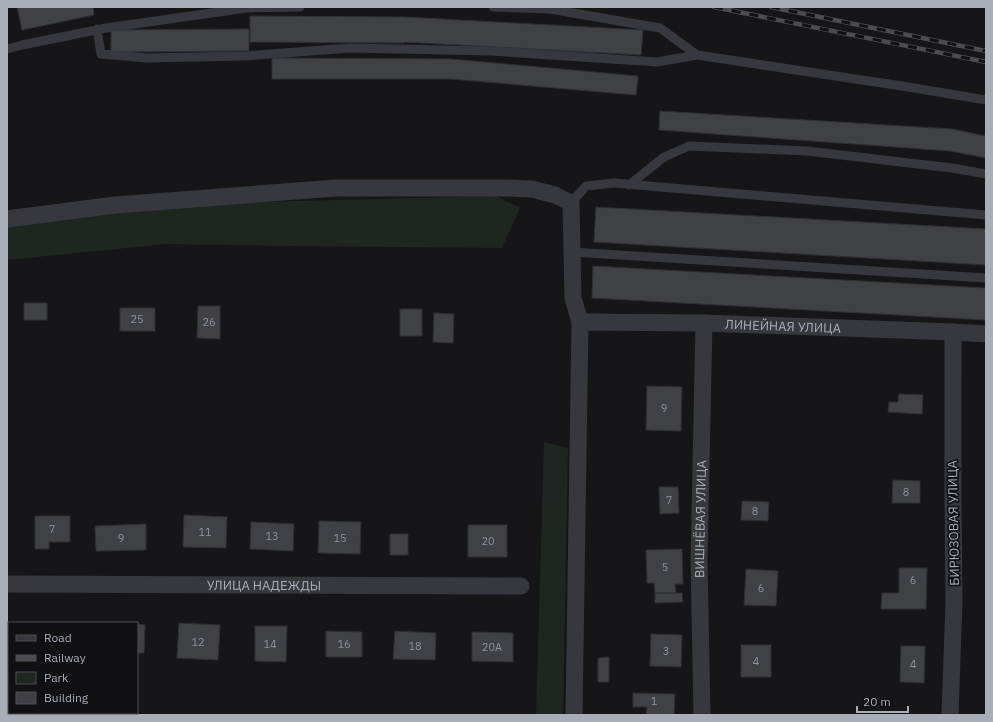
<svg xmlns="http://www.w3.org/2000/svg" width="993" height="722" font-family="'IBM Plex Sans',sans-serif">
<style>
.green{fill:#1e261f}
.building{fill:#404145;stroke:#303034}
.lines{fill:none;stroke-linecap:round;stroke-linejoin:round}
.lane{stroke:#37383d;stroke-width:9}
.street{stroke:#37383d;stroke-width:17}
.rail-casing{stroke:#4a4c52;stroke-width:4.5}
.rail{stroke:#111113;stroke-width:3;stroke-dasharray:9;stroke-linecap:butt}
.labels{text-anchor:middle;stroke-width:3.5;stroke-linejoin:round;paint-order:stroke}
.number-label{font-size:11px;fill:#8e929b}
.street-label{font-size:13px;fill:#a8adb8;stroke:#111113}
</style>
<rect width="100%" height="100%" fill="#161618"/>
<path class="green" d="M496,196L520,208L502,248L288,246L167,244L7,260V227L128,205Z
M544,442L568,448L563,715H536Z"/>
<path class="building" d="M17,7H93L94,15L22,30Z
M250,16L404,17L643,30L641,55L404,42V43L250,42Z
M249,29V51L111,52V30Z
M272,58L451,59L638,76L636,95L451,79H272Z
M660,111L952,129L986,136V158L950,151L659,130Z
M596,207L986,229V265L594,242Z
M593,266L986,288V320L592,298Z
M24,303H47V320H24Z
M198,306H220V339L197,338Z
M120,308H155V331H120Z
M400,309H422V336H400Z
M434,313L454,314L453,343L433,342Z
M647,386L682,387L681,431L646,430Z
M899,394L923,395L922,414L888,412L889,402H898Z
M893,480L920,481V503H892Z
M659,487H678L679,513L660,514Z
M742,501L769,502L768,521L741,520Z
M184,515L227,517L226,548L183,547Z
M35,516H70V542H49V549H35Z
M319,521L361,522L360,554L318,553Z
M251,522L294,524L293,551L250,549Z
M146,524V550L96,551L95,526Z
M468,525H507V557H468Z
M390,534H408V555H390Z
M682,549L683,584H675L676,593H655L654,583H647L646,550Z
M899,568H927L926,609H881L882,593H899Z
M746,569L778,571L776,606L744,605Z
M655,593H682L683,602L655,603Z
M179,623L220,625L218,660L177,658Z
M137,624L145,625L144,653H137Z
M255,626H287L286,662L255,661Z
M326,631L362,632V657H326Z
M395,631L436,633L435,660L393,659Z
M472,632L513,633V662L472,661Z
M651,634L682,635L681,667L650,666Z
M741,645H771V677H741Z
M901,646H925L924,683L900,682Z
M609,657V682H598V658Z
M633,693L675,694L674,715H646L647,707H633Z"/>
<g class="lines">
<path class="lane" d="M493,7L550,9L660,28L697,55L902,86L986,100
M97,29L101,54L147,58L245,56L350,48L491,51L657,62L697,55
M7,49L22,45L106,28L247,8L300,7
M629,185L664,157L689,146L807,151L952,168L986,174
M571,203L586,186L614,183L986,215
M571,252L986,278"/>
<g class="street">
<path d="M7,219L115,205L336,188H508L532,189L555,195L571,203L573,298L580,322L574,715"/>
<path id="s1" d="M580,322L704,323L953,332L986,334"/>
<path id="s2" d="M7,584L521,586"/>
<path id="s3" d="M702,715L699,561L704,323"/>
<path d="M950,715L954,602L953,501V332"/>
</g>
<g class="rail-casing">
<path id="rail" d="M714,7L986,62
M771,7L986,51"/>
</g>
<use href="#rail" class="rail"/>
</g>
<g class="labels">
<g class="number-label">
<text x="137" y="323">25</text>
<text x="209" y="326">26</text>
<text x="664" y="412">9</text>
<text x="906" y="496">8</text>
<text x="669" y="504">7</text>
<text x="755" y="515">8</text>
<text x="52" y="533">7</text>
<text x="205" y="536">11</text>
<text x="272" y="540">13</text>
<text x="121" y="542">9</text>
<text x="340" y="542">15</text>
<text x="488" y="545">20</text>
<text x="665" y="571">5</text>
<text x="913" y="584">6</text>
<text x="761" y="592">6</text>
<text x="198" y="646">12</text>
<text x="270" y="648">14</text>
<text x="344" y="648">16</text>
<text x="415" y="650">18</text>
<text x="492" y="651">20А</text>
<text x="666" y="655">3</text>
<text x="756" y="665">4</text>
<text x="913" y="668">4</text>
<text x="654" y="705">1</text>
</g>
<g class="street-label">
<text dy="5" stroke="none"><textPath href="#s1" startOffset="203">ЛИНЕЙНАЯ УЛИЦА</textPath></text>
<text dy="5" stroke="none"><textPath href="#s3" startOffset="196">ВИШНЁВАЯ УЛИЦА</textPath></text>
<text transform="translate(953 523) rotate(-91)" y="5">БИРЮЗОВАЯ УЛИЦА</text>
<text dy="5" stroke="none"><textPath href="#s2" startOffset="257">УЛИЦА НАДЕЖДЫ</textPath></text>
</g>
</g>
<rect width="993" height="722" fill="none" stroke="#a8adb8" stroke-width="16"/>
<rect x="8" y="622" width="130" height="92" fill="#111113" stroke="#4d4f55"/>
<rect x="16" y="635" width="20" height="6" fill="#37383d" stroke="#4d4f55"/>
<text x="44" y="642" font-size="12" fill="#a8adb8">Road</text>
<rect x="16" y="655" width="20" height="6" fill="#4a4c52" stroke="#4d4f55"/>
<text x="44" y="662" font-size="12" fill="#a8adb8">Railway</text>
<rect x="16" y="672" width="20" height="12" fill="#1e261f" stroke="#4d4f55"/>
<text x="44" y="682" font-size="12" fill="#a8adb8">Park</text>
<rect x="16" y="692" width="20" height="12" fill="#404145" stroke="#4d4f55"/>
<text x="44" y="702" font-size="12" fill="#a8adb8">Building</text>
<path d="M857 706v6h51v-6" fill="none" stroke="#a8adb8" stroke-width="2"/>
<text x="863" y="706" font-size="12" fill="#a8adb8" stroke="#111113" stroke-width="3" paint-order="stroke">20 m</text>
</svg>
